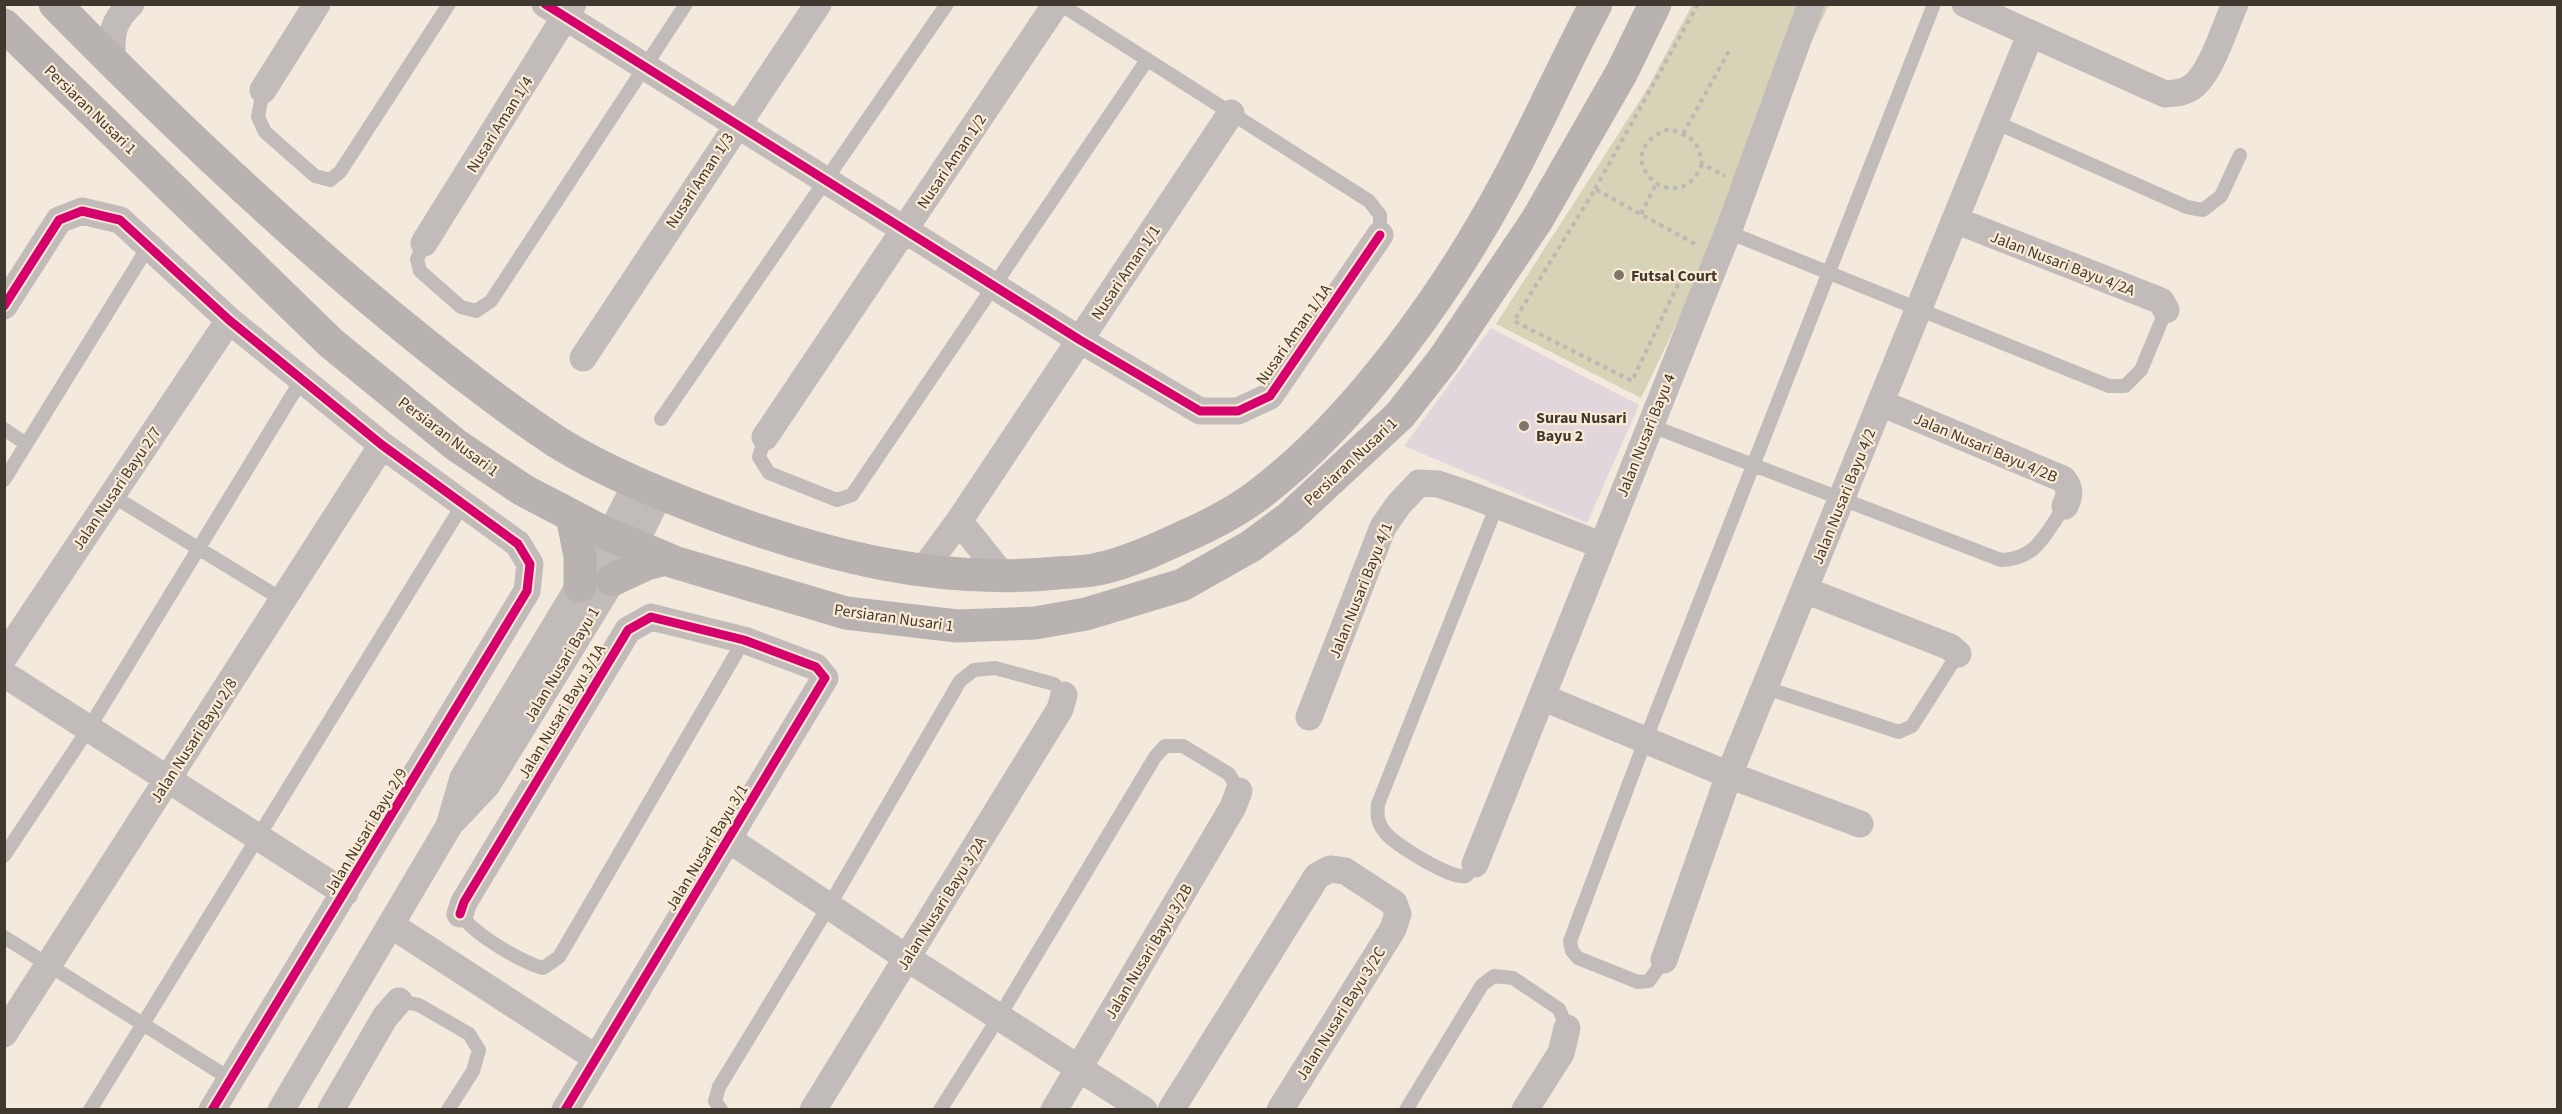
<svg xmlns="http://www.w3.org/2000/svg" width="2562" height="1114" font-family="'Source Sans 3',sans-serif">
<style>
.green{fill:#d6d3b6}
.building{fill:#e0d6dc}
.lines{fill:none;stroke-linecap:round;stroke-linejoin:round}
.path{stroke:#bdb8b4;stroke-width:4;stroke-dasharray:4.5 4.5;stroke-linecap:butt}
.service{stroke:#c1bbba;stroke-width:14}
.minor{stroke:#c1bbba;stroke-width:27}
.secondary{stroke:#b8b2b0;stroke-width:33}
.cycleway-casing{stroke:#fbebd5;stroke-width:13}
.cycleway{stroke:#d6006c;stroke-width:9}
.poi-dot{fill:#7e766c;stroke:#fbebd5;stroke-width:2}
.labels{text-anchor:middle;stroke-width:4.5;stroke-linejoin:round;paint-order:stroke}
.street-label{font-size:16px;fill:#3f382f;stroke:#fbebd5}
.poi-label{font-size:16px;font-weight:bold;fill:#3f382f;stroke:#fbebd5;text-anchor:start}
</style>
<rect width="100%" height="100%" fill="#f3eadd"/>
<path class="green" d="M1692,5H1829L1641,398L1496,324L1646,91Z"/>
<path class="building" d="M1491,328L1639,405L1587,523L1404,446Z"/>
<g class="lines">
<path class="path" d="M1683,134L1729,51
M1702,164C1678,226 1601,153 1669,129C1692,137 1698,139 1702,164L1725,176
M1595,189L1698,4
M1641,214L1656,184
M1682,276L1632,381L1514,321L1595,189L1697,245"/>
<path class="service" d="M1060,4L1369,201L1380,215V235
M263,90L258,117L265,132L315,176L330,180L340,172L449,4
M1995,122L2187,207L2203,210L2221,196L2240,155
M1728,232L2109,386H2125L2141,370L2166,310
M424,243L417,259L420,271L461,307L476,311L491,301L686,4
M661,419L947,4
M1649,425L2001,560C2038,559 2045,533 2065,506
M4,429L26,444
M765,437L759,457L769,473L837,500L852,495L1147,60
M4,480L148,247
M111,495L283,600
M1766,688L1899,732L1912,726L1958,654
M4,856L89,728L302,379
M1475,864L1466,876C1452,880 1393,844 1384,831C1377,822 1377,815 1378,804L1497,505
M460,914C474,934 519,961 543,968L559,957L744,640
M4,937L232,1080
M1664,960L1649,981L1638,982L1578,958L1572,951L1570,941L1645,741L1934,4
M399,1001L419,1005L469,1034L479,1050L473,1071L448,1110
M90,1110L463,504
M721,1110L715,1101L719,1087L829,906L960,681L974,670L995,668L1054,684L1064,695
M940,1110L999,1017L1155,757L1165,746H1183L1229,774L1239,791
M1406,1110L1482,985L1494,976L1513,978L1559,1009L1567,1028"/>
<path class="minor" d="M545,4L1080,340L1200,411H1238L1270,396L1380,235
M1965,4L2165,94C2175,93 2184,93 2192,87C2211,74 2225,26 2235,4
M112,62C112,35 110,24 131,4
M263,90L317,4
M1955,220L2161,301L2166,310
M424,243L573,4
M4,306L59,220L82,211L120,220L229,320L382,445L518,544L530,564L527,591L212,1110
M583,358L818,4
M1881,403L2063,479C2071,489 2070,495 2065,506
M765,437L1056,4
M959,521L1004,577
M923,570L959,521L1231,113
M1805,590L1950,647L1958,654
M4,657L229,320
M4,674L345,893
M1542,697L1729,775L1860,824
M1309,717L1383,527L1399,504L1419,483L1438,484L1468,494L1601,545
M454,820L487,785L634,545L660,493
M728,839L907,958L1144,1110
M1475,864L1728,232L1811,4
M460,914L464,902L628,630L651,617L744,640L816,667L825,678L565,1110
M391,925L596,1058
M1664,960L1729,775L2030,35
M4,1034L382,445
M281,1110L449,826L463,778L610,535L637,482
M331,1110L385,1017L399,1001
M813,1110L1060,709L1064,695
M1054,1110L1233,807L1239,791
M1171,1110L1317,876L1330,869L1345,871L1394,903L1398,914L1393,929L1280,1110
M1525,1110L1561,1053L1567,1028"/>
<path class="secondary" d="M55,4C162,113 271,217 388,314C443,359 498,403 557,442C605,472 661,494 713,514C824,556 939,585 1058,573C1071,572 1085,572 1098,569C1127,563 1157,549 1183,537C1211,525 1238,511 1262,492C1358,418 1448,291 1505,185C1537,126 1564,64 1596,4
M4,25L331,343L456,445L523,490L603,532L674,562L846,613L957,626L1035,623L1086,614L1182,585L1251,546L1289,518L1400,415L1443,360L1537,220L1622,72L1655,4
M572,516L580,556V586
M612,580L646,564L666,559"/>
<g class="cycleway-casing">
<path id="cycleway" d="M545,4L1080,340L1200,411H1238L1270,396L1380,235
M4,306L59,220L82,211L120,220L229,320L382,445L518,544L530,564L527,591L212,1110
M460,914L464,902L628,630L651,617L744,640L816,667L825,678L565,1110"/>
</g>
<use href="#cycleway" class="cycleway"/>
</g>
<g class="poi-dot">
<circle cx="1619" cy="275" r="6"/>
<circle cx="1524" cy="426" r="6"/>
</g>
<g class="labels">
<g class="street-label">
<text transform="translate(91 109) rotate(44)" y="6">Persiaran Nusari 1</text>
<text transform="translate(499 124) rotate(-58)" y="6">Nusari Aman 1/4</text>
<text transform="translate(951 161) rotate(-56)" y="6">Nusari Aman 1/2</text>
<text transform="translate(699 180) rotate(-57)" y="6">Nusari Aman 1/3</text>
<text transform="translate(2063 263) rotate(21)" y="6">Jalan Nusari Bayu 4/2A</text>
<text transform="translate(1125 272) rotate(-56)" y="6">Nusari Aman 1/1</text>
<text transform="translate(1293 334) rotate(-55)" y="6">Nusari Aman 1/1A</text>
<text transform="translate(1645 435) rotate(-68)" y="6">Jalan Nusari Bayu 4</text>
<text transform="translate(449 436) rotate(37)" y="6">Persiaran Nusari 1</text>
<text transform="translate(1986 447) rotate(23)" y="6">Jalan Nusari Bayu 4/2B</text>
<text transform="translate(1350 461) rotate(-43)" y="6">Persiaran Nusari 1</text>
<text transform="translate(116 488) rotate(-56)" y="6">Jalan Nusari Bayu 2/7</text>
<text transform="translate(1843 496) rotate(-68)" y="6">Jalan Nusari Bayu 4/2</text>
<text transform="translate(1360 590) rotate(-68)" y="6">Jalan Nusari Bayu 4/1</text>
<text transform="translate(894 617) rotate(8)" y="6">Persiaran Nusari 1</text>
<text transform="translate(561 664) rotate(-59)" y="6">Jalan Nusari Bayu 1</text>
<text transform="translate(561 711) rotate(-59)" y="6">Jalan Nusari Bayu 3/1A</text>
<text transform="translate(193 740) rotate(-57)" y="6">Jalan Nusari Bayu 2/8</text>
<text transform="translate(365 831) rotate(-59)" y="6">Jalan Nusari Bayu 2/9</text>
<text transform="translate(706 847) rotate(-59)" y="6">Jalan Nusari Bayu 3/1</text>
<text transform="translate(941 903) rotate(-58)" y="6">Jalan Nusari Bayu 3/2A</text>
<text transform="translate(1148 951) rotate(-59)" y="6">Jalan Nusari Bayu 3/2B</text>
<text transform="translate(1340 1013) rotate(-58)" y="6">Jalan Nusari Bayu 3/2C</text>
</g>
<g class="poi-label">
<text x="1631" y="281">Futsal Court</text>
<text x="1536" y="423">Surau Nusari<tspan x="1536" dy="18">Bayu 2</tspan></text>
</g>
</g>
<rect width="2562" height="1114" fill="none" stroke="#3f382f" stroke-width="12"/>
</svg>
